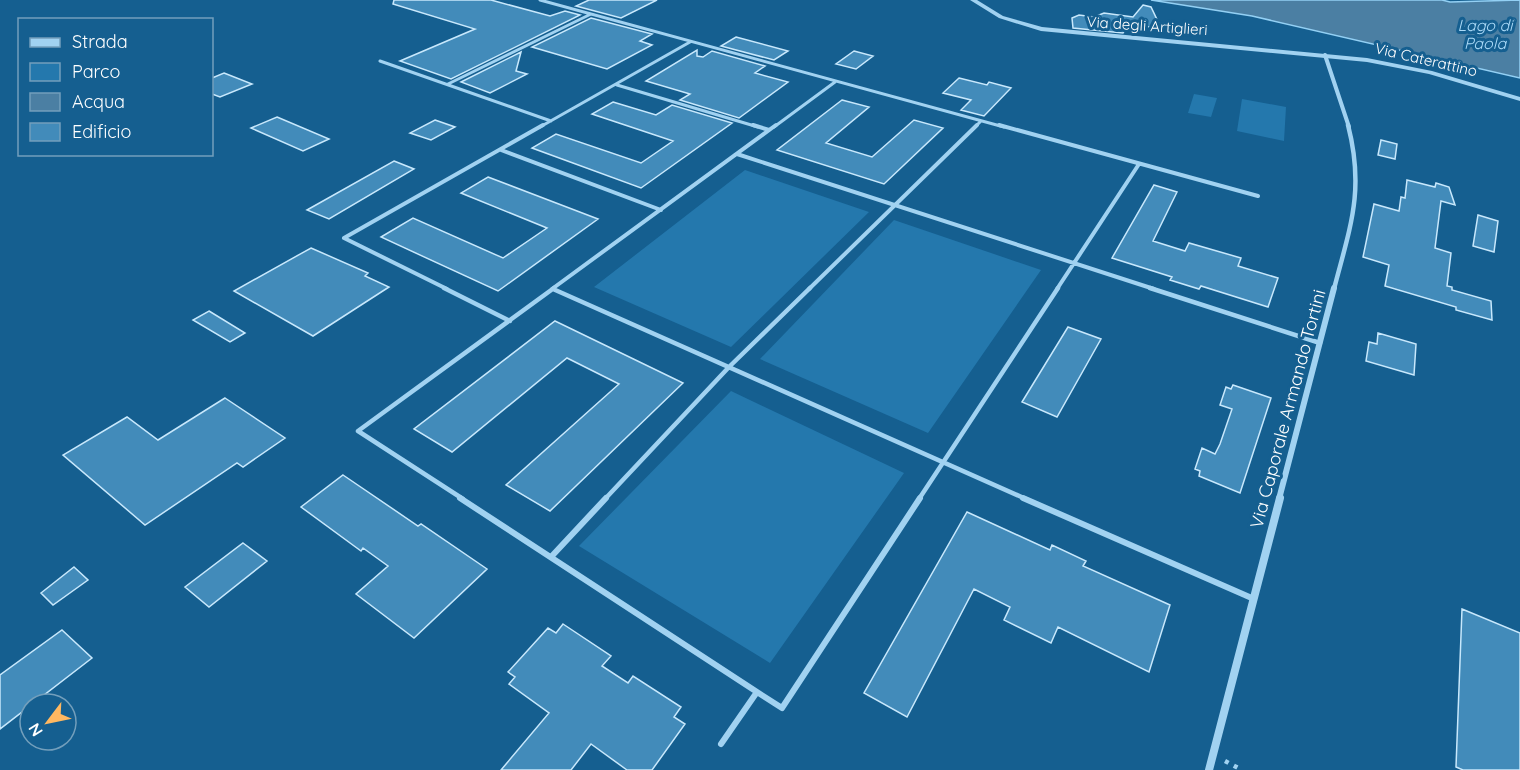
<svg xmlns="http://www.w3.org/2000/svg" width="1520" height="770" font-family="Quicksand,sans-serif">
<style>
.green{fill:#2478ad}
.water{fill:#4b7fa3;stroke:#93d0f4;stroke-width:1.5}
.building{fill:#428bba;stroke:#c8e8fc;stroke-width:1.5}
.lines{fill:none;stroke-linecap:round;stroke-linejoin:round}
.path{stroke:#a1d2f1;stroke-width:4.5;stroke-dasharray:4 6;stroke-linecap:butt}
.service-far3{stroke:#a1d2f1;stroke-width:3}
.service-far2{stroke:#a1d2f1;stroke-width:4}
.service-far1{stroke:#a1d2f1;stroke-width:4.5}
.service{stroke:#a1d2f1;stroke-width:6}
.minor-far3{stroke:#a1d2f1;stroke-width:4}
.minor-far2{stroke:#a1d2f1;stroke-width:4.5}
.minor-far1{stroke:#a1d2f1;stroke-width:6}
.minor{stroke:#a1d2f1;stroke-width:8}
.tertiary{fill:#a1d2f1;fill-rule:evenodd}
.labels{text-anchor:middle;stroke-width:6;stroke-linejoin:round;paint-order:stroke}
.far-street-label{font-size:15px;fill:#fff;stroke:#155f90}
.far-water-label{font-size:16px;font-style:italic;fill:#addbf8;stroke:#155f90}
.street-label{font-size:18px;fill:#fff;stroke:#155f90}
</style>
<rect width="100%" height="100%" fill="#155f90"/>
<path class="green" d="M1194,94L1217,98L1211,117L1188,113Z
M1242,99L1286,107L1284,141L1237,131Z
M745,170L869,212L731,347L594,287Z
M894,220L1041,270L928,433L760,359Z
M731,391L904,473L770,663L579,546Z"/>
<path class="water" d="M1151,0H1442L1450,2L1520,0V78L1252,16Z"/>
<path class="building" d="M394,0H491L550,16L565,11L580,15L451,79L400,61L475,29L393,4Z
M589,0H657L621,18L576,6Z
M1143,5L1151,7L1161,28L1129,25L1123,33L1073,28L1072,18L1079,15L1094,17L1104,13L1133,17Z
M591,18L652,34L640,41L652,45L607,69L532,47Z
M736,37L788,51L774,60L721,46Z
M697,50V56L703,57L712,51L765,66L755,73L788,82L739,118L680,100L690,94L646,81Z
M854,51L873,56L856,69L836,64Z
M521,52L516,71L527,74L490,93L461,82Z
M224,73L252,84L220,97L212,94V78Z
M959,78L987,85L989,82L1011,88L984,116L961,110L971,100L943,93Z
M842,100L869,107L826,143L872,157L914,120L943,128L884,184L777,150Z
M613,102L656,115L672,105L732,123L641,188L532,148L556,134L641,163L673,141L592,114Z
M277,117L329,139L303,151L251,128Z
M435,120L455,127L431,140L410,133Z
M1381,140L1397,144L1395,159L1378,155Z
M394,161L414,169L329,219L307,210Z
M488,177L598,219L498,291L381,237L413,218L503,258L547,228L461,193Z
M1407,180L1435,187L1436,183L1449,187L1455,205L1441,201L1435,248L1451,253L1447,286L1452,287V290L1491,301L1492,320L1456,310V307L1385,286L1389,265L1363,257L1374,204L1399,211L1401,197L1405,198Z
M1154,185L1177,192L1153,241L1185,251L1189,243L1241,258L1238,266L1278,278L1268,307L1201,286L1199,289L1170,280L1172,277L1112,258Z
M1478,215L1498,221L1494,252L1473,246Z
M311,248L368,273L365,276L389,287L313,336L234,291Z
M209,311L245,333L230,342L193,320Z
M555,321L683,383L550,511L506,485L619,384L567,358L452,452L414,429Z
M1068,327L1101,339L1057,417L1022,402Z
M1378,333L1416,344L1414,375L1366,361L1369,342L1377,344Z
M1233,385L1271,398L1240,493L1199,476L1200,471L1195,469L1202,448L1215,454L1220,444L1232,409L1220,405L1226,387L1231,389Z
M225,398L285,438L243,467L237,463L145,525L63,455L127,417L158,440Z
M343,475L418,526L421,524L487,569L414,638L356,594L388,566L363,548L361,551L301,507Z
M967,512L1050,550L1052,545L1086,561L1083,566L1170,605L1149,672L1058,627L1051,643L1004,620L1010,607L974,589L907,717L864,693Z
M243,543L267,561L209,607L185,587Z
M74,567L88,580L53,605L41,593Z
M1462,609L1520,633V770H1463L1456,767Z
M563,624L611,656L602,666L628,683L633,676L681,707L674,717L685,724L652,770H627L591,744L571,770H501L549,713L509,684L515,677L508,672L548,628L556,633Z
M62,630L92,658L0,729V675Z"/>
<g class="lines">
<path class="path" d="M1225,761L1242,770"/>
<path class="service-far3" d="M540,0L1004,127
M380,61L551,121
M448,84L591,14
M617,85L758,127
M540,127L690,42
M774,127L835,82
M975,127L981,121"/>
<path class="service-far2" d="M753,125L769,130
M999,125L1258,196
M501,150L661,210
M737,154L1154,289
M344,238L543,125
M344,238L447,289
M552,289L776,125
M809,289L977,125
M1057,289L1139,164"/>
<path class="service-far1" d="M444,288L510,321
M1150,288L1320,343
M553,289L1026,499
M463,499L358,431L554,288
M605,499L729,367L810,288
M919,499L1058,288"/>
<path class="service" d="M460,498L757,692
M1023,498L1254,599
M551,557L606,498
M721,744L757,692L782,708L920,498"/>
<path class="minor-far3" d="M1325,55L1349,127"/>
<path class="minor-far2" d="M1334,289C1350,227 1365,191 1348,125"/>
<path class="minor-far1" d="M1279,499L1334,288"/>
<path class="minor" d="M1209,770L1280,498"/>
<path class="tertiary" d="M970,0H977L1003,16L1042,27L1367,58L1432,71L1520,97V101L1429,74L1367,62L1041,31L999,18Z"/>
</g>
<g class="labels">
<g class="far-street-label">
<text transform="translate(1147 26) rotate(4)" y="5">Via degli Artiglieri</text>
<text transform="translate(1426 60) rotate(13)" y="5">Via Caterattino</text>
</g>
<g class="far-water-label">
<text x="1485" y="31">Lago di<tspan x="1485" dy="18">Paola</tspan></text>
</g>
<g class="street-label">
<text transform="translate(1288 409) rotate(-75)" y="6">Via Caporale Armando Tortini</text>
</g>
</g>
<rect x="18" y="18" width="195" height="138" fill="#155f90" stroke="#739fbc" stroke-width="1.5"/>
<rect x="30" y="38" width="30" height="9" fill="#a1d2f1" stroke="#739fbc" stroke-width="1.5"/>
<text x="72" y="48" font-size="18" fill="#ffffff">Strada</text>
<rect x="30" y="63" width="30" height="18" fill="#2478ad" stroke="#739fbc" stroke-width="1.5"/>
<text x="72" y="78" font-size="18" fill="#ffffff">Parco</text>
<rect x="30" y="93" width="30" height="18" fill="#4b7fa3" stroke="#739fbc" stroke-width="1.5"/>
<text x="72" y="108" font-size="18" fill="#ffffff">Acqua</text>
<rect x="30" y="123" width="30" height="18" fill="#428bba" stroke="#739fbc" stroke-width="1.5"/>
<text x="72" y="138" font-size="18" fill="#ffffff">Edificio</text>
<g transform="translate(48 722) rotate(238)"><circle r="28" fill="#155f90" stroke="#739fbc" stroke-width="1.5"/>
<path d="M0-4.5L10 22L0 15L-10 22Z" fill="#ffb861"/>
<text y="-9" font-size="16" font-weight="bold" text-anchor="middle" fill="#ffffff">N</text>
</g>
</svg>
